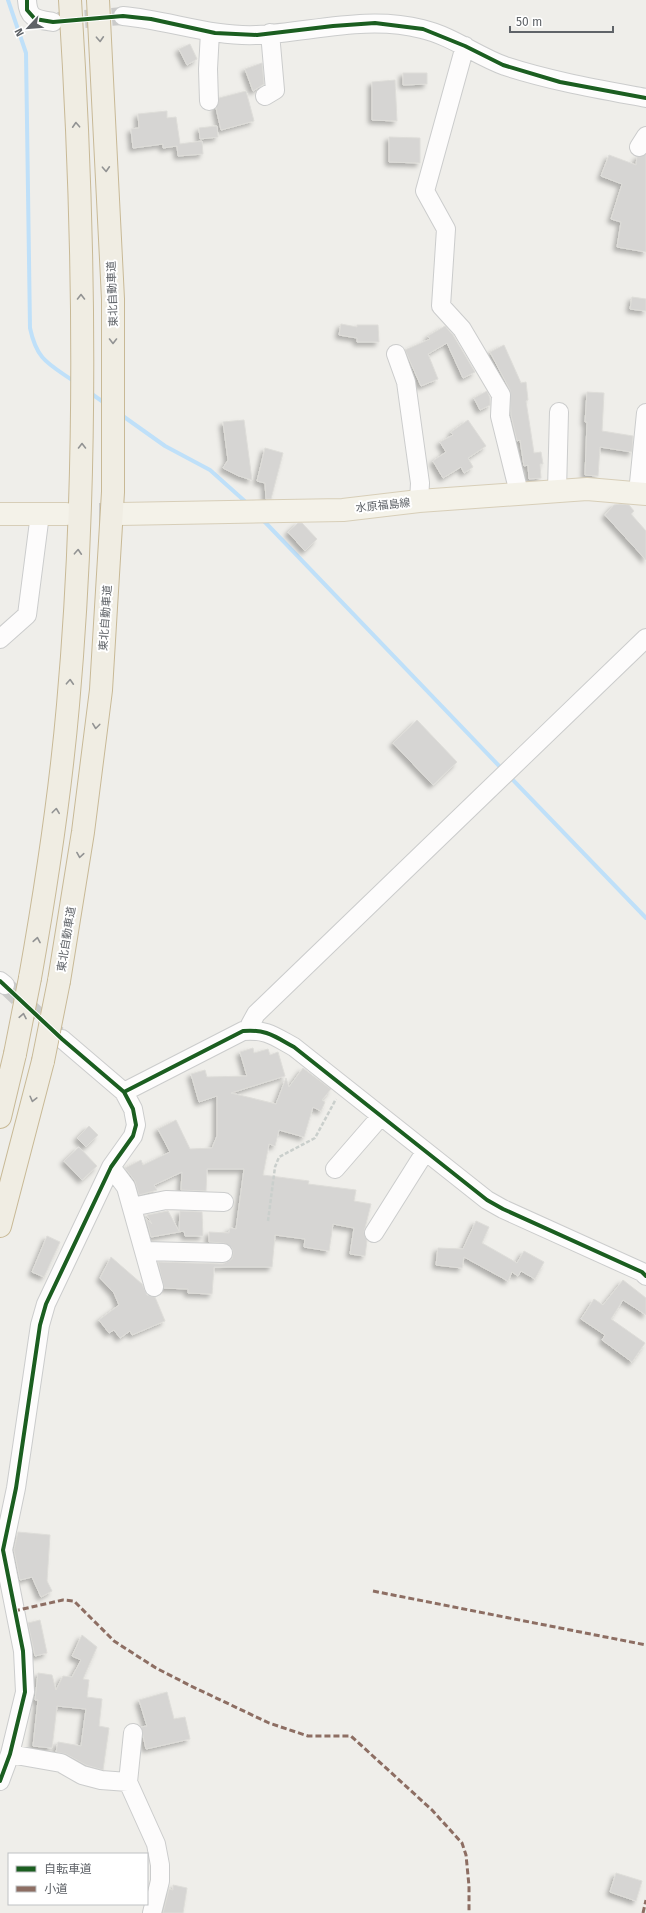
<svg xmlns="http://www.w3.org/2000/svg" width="646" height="1913" font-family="'Fira Sans','Noto Sans JP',sans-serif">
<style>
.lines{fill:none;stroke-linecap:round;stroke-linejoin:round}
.stream{stroke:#bfe0f9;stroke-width:4}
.building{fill:#d6d5d3;stroke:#deddd9;filter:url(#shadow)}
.minor-tunnel{stroke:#cbcbca;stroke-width:18;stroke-dasharray:18 9;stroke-linecap:butt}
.major-tunnel{stroke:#cbcbca;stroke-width:22;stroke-dasharray:22 11;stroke-linecap:butt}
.minor-casing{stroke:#cbcccc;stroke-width:20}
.major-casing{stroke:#d7ceb8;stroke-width:24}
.highway-casing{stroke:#c8b996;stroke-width:24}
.path{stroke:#cacfcc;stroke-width:2.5;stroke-dasharray:4 2;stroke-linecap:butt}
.minor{stroke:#fdfcfc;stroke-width:18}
.major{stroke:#f4f2e9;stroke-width:22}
.highway{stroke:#f0ede3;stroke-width:22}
.highway-bridge-casing{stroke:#c8b996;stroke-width:24;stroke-linecap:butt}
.highway-bridge{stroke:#f0ede3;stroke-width:22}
.quiet{stroke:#8d6e63;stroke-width:3;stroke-dasharray:6 3;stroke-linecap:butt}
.cycleway-casing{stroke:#fff;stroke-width:6}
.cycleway{stroke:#1b5e20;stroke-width:4}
.oneway{stroke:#929393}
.labels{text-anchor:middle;stroke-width:4;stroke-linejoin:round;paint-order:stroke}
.street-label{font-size:11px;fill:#5f6368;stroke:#fff}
</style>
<defs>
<filter id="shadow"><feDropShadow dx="-3.5" dy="3.5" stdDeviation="2" flood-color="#0004"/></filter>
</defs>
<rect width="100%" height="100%" fill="#efeeea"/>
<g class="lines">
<path class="stream" d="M8,0L26,53L30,328C37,361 49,364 75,382
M89,392L106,404
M120,414L165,446L210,470L248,504
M262,519L503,770
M509,776L646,918"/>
</g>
<path class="building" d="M190,44L197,59L187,65L179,49Z
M262,63L264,84L253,91L245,69Z
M403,73H427V84L403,85Z
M395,80L397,121L372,120V82Z
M246,91L254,121L221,130L216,108L219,98Z
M167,111V118L176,117L180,144L202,141L203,154L178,156L177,146L163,148V144L133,148L131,129L139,128L138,114Z
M217,126L218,137L200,139L199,128Z
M389,137L420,138V163L389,162Z
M646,154V252L617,247L621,222L611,219L622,184L601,176L609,155L636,165L637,157Z
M632,297L646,299V311L630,309Z
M341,324L357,327V325H378L379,342H357V338L339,335Z
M445,326L453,335L475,372L463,378L447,343L428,354L438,379L421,386L405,350L430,339L428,336Z
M504,345L521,383L526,382L528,400L526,401L534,453L541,452L543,464H540L541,478L529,479L528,465L524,466L520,440L517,441L511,415L510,390L490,352Z
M487,391L490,398V405L480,410L474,398Z
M587,392L604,393L602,431L633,436L632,452L600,447L598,476L585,475L587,422H585Z
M244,420L252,480L239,476L223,468L228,460L223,422Z
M468,420L486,446L468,458L473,467L464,473L461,467L443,478L433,461L446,452L440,442L453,435L451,432Z
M265,448L283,453L271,499H266L265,483L257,481Z
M620,504L629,505L634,511L631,514L646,531V560L605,515L614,505Z
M298,523H302L317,539L305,551L288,532Z
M417,720L457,762L433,785L393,743Z
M253,1048L254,1053L268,1049L270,1055L278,1052L285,1076L231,1093L276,1104L286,1078L289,1087L303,1068L331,1089L322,1100L325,1102L321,1111L313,1107L304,1137L279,1130L275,1146L269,1144L263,1175L309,1181L308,1184L356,1190L354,1201L371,1204L364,1232L367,1241L365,1256L350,1254L354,1228L333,1224L329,1251L304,1247L305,1239L275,1235L272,1267H214L212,1294L188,1293V1289L164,1288L158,1262L223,1264L232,1259L233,1253L232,1248L224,1243L209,1242V1232L229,1233L230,1228L236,1229L244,1169H207L206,1191L181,1190L182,1172L154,1185L157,1190L139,1195L135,1181L125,1168L141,1160L143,1165L170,1152L158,1129L176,1120L190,1149L212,1148L217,1136V1096L199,1102L191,1074L205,1070L207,1077L247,1076L240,1052Z
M89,1126L98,1135L86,1147L77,1138Z
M79,1147L97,1166L82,1180L64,1161Z
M168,1211L179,1231L180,1211L202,1212L203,1236H185L184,1231L151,1237L146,1218L152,1224L147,1215Z
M476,1221L489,1227L482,1243L517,1263L524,1251L544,1262L535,1279L521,1271L518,1276L512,1272L508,1281L464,1257L462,1268L436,1265L438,1248L463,1249Z
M47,1236L60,1242L44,1277L32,1272Z
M111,1257L142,1284L147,1295L155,1297L165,1321L132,1335L130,1331L120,1338L114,1330L109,1333L99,1320L119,1305L114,1293L100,1278Z
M623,1280L646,1298V1315L623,1300L611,1319L645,1343L632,1362L602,1340L605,1335L581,1319L594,1299L603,1305Z
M18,1532L50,1535L47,1581L52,1591L41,1597L32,1577L20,1580L14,1550Z
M40,1620L47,1653L35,1656L28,1623Z
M82,1635L97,1647L83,1679L89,1680L87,1697L102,1699L99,1726L109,1728L103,1770L86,1765L66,1754L56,1752L58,1742L81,1746L86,1709L57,1706L52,1748L33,1746L38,1700H35L38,1673L52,1675L56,1690L63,1676L72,1677L81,1660L72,1656Z
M167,1692L174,1719L185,1717L190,1739L146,1749L141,1727L147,1726L139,1700Z
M616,1873L642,1881L636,1901L610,1892Z
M173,1885L187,1888L183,1913H163L169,1889L173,1890Z"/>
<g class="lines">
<path class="minor-tunnel" d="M58,21L123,16
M5,985L59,1036"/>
<path class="major-tunnel" d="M66,514H119"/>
<g class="minor-casing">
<path id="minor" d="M27,0C28,19 36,19 53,22
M123,16C168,20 212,37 257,35C312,32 367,15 422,29C452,36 477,56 505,66C551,81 598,89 646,98
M465,46L425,191L446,229L441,306L462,329L501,395L500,416L519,493
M265,96L275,90L270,33
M209,101L208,69L210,32
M639,147L646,136
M396,354L406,382L420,483L419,501
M557,491L559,412
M638,493L646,413
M0,639L27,615L40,514
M0,981L5,985
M252,1030L250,1025L256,1014L646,638
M62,1039L124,1092L243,1031C266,1029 274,1036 294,1047L487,1200L503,1209L642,1272L646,1276
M111,1167L126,1187L154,1287
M335,1169L381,1116
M132,1207L166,1200L224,1202
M374,1233L425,1152
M145,1251L223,1253
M133,1733L128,1782L156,1844L160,1865V1881L152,1913
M10,1754L61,1763L82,1775L101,1780L128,1782
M0,1781L10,1754L25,1692L23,1651L3,1550L16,1488L40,1325L46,1304L111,1167L133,1136L136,1125L133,1109L124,1092"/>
</g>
<g class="major-casing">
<path id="major" d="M0,514H66
M119,514L343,510L419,501L587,489L646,494"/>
</g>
<g class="highway-casing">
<path id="highway" d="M30,978C46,888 60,796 68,705C89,471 85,234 70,0
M59,981L83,832L101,690L113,492V299L98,0
M0,1117L15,1054
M0,1226L43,1061"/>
</g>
<path class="path" d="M268,1221L275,1167L279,1157L315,1138L336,1099"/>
<use href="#minor" class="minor"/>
<use href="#major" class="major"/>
<use href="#highway" class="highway"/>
<g class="highway-bridge-casing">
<path id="highway-bridge" d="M15,1054L30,978
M43,1061L59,981"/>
</g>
<use href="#highway-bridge" class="highway-bridge"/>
<path class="quiet" d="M373,1591L646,1645
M14,1611L63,1600L74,1601L114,1641L156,1668L191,1686L269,1723L308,1736H351L432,1810L462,1843L466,1855L469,1886V1913
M643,1913L646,1900"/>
<g class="cycleway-casing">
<path id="cycleway" d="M27,0V10L35,19L53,22L123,16L151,19L215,33L257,35L333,26L375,23L423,29L465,46L503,65L560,82L646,98
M0,981L62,1039L124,1092L243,1031C266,1029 274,1036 294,1047L487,1200L503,1209L642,1272L646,1276
M0,1781L10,1754L25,1692L23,1651L3,1550L16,1488L40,1325L46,1304L111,1167L133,1136L136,1125L133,1109L124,1092"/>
</g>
<use href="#cycleway" class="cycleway"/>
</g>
<defs><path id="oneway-chevron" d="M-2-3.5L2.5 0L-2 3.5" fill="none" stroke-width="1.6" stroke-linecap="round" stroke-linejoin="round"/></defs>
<g class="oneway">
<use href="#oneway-chevron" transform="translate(100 39) rotate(87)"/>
<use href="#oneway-chevron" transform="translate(76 125) rotate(-93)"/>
<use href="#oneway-chevron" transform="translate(106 169) rotate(87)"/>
<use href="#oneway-chevron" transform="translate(81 297) rotate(-90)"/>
<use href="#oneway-chevron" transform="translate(113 341) rotate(90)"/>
<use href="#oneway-chevron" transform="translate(82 446) rotate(-90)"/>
<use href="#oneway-chevron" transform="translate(78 552) rotate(-87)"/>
<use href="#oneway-chevron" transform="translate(70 682) rotate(-87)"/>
<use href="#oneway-chevron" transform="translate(96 726) rotate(97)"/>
<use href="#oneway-chevron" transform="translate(56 811) rotate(-83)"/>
<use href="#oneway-chevron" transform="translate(80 855) rotate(99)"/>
<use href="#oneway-chevron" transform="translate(37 940) rotate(-80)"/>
<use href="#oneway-chevron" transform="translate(23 1016) rotate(-79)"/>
<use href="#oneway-chevron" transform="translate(33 1099) rotate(104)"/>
</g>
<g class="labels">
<g class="street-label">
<text transform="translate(112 294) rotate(-92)" y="4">東北自動車道</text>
<text transform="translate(383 505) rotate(-6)" y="4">水原福島線</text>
<text transform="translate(105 618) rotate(-86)" y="4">東北自動車道</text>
<text transform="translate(66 939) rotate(-81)" y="4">東北自動車道</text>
</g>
</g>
<rect x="8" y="1853" width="140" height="52" fill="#ffffff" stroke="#bfc1c3"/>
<rect x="16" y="1866" width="20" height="6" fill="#1b5e20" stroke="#bfc1c3"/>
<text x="44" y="1873" font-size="12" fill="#5f6368">自転車道</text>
<rect x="16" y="1886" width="20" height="6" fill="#8d6e63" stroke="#bfc1c3"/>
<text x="44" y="1893" font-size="12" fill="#5f6368">小道</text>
<g transform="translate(28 28) rotate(244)" stroke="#ffffff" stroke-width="3" paint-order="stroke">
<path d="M0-3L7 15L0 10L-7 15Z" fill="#5f6368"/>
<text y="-6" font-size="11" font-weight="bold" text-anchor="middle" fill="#5f6368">N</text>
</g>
<path d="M510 26v6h103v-6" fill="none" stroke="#5f6368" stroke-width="2"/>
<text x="516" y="26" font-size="12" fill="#5f6368" stroke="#ffffff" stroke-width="3" paint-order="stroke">50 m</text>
</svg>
